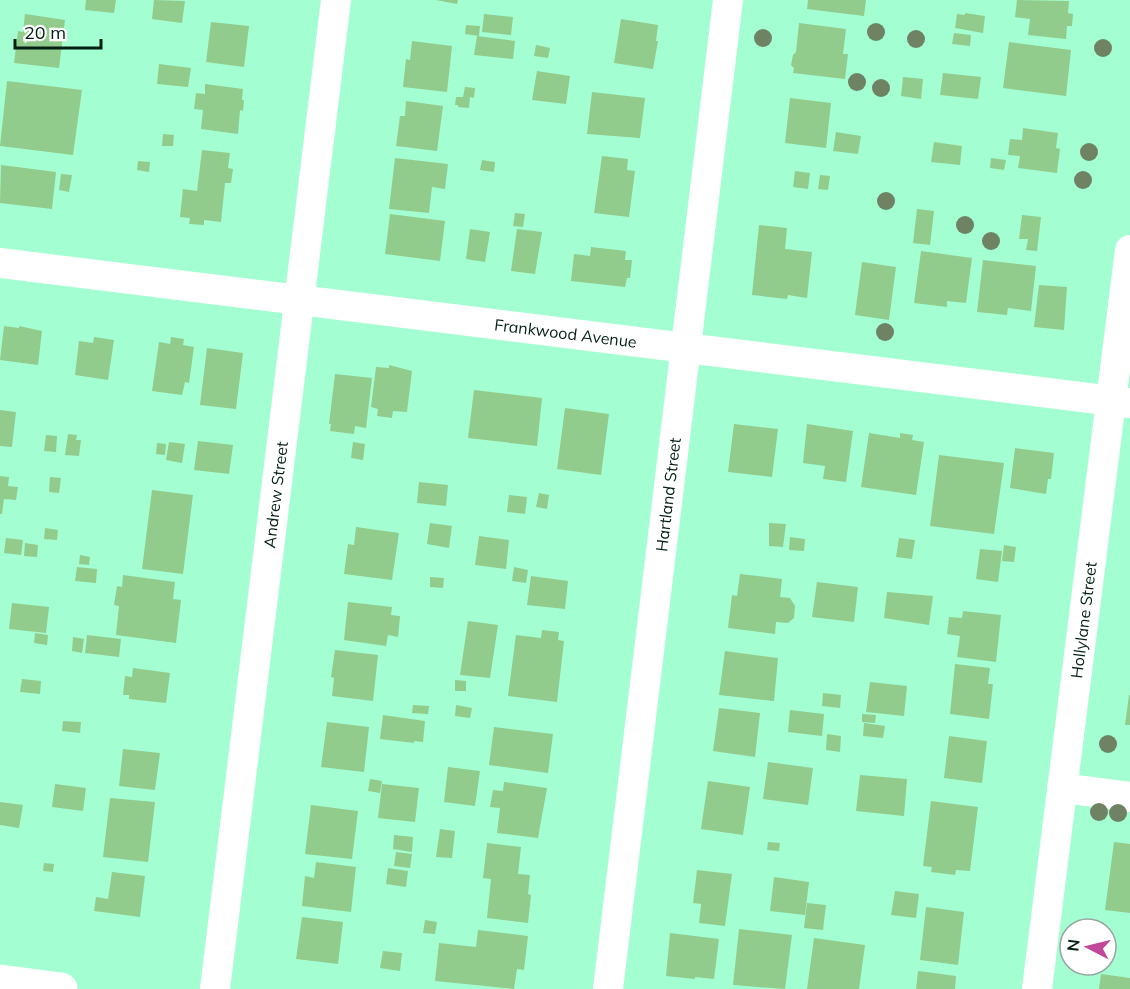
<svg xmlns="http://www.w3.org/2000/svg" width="1130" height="989" font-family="Mulish,sans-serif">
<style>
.building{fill:#92cc8c}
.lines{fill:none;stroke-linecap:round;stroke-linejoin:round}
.minor{stroke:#fff;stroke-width:30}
.major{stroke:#fff;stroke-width:33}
.tree{fill:#6f8264}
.labels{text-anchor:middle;stroke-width:4.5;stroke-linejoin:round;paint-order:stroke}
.street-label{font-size:16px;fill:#031f13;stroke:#fff}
</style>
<rect width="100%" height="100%" fill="#a3fed2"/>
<path class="building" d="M86,0H116L114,13L85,10Z
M154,0L185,1L182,23L152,19Z
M436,0H458L457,4Z
M808,0H866L864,16L807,9Z
M1017,0L1069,1L1068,13L1073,14L1072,26H1067L1066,39L1028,35L1030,19L1015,17Z
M965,13L985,16L983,33L955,28L957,14L965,15Z
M25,14L65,20L59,68L14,63L18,31L23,32Z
M484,14L513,17L511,35L482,32Z
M621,19L658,25L656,41H658L653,69L614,63Z
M211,22L249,26L244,67L206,62Z
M799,23L846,29L843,54H848L845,79L793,73L794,68L791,65L793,55L796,52Z
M466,25L480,26L479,36L465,34Z
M954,33L971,35L970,46L952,44Z
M477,36L515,41L513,59L474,55Z
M412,41L452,46L447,92L403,87L406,59L410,60Z
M1009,42L1071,50L1066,96L1003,88Z
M536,45L550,48L548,58L534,56Z
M159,64L191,68L188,87L157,84Z
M537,71L570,76L566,104L532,100Z
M943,73L981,77L978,99L940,95Z
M903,77L923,79L921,99L901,96Z
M7,81L82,90L73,155L0,146Z
M205,84L243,89L242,100H244L243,111L240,110L238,134L201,129L203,110L194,109L196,93L205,94Z
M465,87L475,88L474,98L470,97L469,108L458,107V105H455L456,97H463Z
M592,92L645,98L640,138L587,134Z
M790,98L831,103L826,148L785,143Z
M406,101L443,106L437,151L396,146L400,116H405Z
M1023,128L1058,133L1056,148L1060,149L1057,173L1018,168L1020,156L1008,155L1010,139L1022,140Z
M836,132L861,136L858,154L833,151Z
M163,134L174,135L173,146H162Z
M934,142L962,146L960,165L931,162Z
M202,150L230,153L228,168L233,169L231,183H225L221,222L204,220V225L189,224L190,218L180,217L183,189L197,191Z
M602,156L628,159L627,170L635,171L629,217L594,213Z
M395,158L448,164L445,189L432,187L429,213L389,209Z
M991,158L1006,160L1004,170L990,168Z
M482,160L495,162L494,172L480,170Z
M138,161L150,162L149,172L137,170Z
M1,165L56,172L52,209L0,203Z
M795,171L810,173L808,189L793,187Z
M61,174L72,175L69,192L59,190Z
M820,175L830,176L828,190L818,189Z
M917,209L934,211L930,245L913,243Z
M515,213L525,214L523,227L513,226Z
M390,214L445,221L440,261L385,254Z
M1022,215L1041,217L1037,251L1026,250L1028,239H1019Z
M759,225L787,228L785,249L812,252L807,298L788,295L787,299L752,295Z
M470,229L490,232L485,262L466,259Z
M517,229L542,232L535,274L511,271Z
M591,247L626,251L625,260H632L630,278H627L625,287L571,281L574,254L590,256Z
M921,251L972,258L966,303L947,301V307L914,303Z
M983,260L1036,266L1031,311L1008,308L1007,315L977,312Z
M862,262L896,267L889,320L855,315Z
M1039,285L1067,287L1064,330L1034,327Z
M4,326L19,328V326L42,331L38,365L0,360Z
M94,337L114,340L108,380L75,375L79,341L93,343Z
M171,337L184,339L183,345L194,347L189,383L185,382L182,395L152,391L159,342L170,344Z
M207,348L243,353L236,409L200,405Z
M389,365L412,371L407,412L393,411L392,418L377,416L378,409L371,407L376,367L389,368Z
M335,374L372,378L366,428L355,426L354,434L330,431L331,424H329Z
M474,390L542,398L537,446L468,438Z
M565,408L609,414L601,475L557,469Z
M0,410L16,412L12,447L0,446Z
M734,424L778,429L772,477L728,472Z
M807,424L853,431L846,482L823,479L825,466L803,463Z
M869,433L900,438V433L913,435L912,440L924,442L916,495L861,487Z
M68,434L77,435L76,440H81L79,456L65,455Z
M46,435L57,436L56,452L44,451Z
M198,441L233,445L229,474L194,470Z
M169,442L185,444L182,463L166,460Z
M353,442L365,444L363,460L351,458Z
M157,443L166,444L165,455L156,454Z
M1015,448L1054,453L1051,479H1048L1046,494L1010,488Z
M939,455L1004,463L994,534L930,526Z
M0,476L9,477L8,486L18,487L16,500L4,499L2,514H0Z
M50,477L61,478L59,493L49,492Z
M419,482L448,485L446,506L417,503Z
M152,490L193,495L183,574L142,569Z
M539,493L549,495L547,509L536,507Z
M509,495L527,497L525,514L507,512Z
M430,523L452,526L449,548L427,544Z
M769,523L786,524L783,547L769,546Z
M356,527L399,533L392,580L344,574L348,544L354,545Z
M45,528L58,530L57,540L44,539Z
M479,536L509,540L506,569L475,565Z
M790,537L805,539L804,551L789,550Z
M6,538L23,540L21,555L4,553Z
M899,538L915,540L912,559L896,557Z
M25,543L38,545L37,557L24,556Z
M1004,545L1016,547L1014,562L1002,561Z
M980,549L1002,551L998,582L976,579Z
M80,555L90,557L89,565L79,564Z
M77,567L97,569L96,583L75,581Z
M514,567L528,570L526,583L512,581Z
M740,574L782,579L780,597L790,598L795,606L794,618L788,623L776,622L775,634L728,628L732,595L737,596Z
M123,575L175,582L173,599L181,600L176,643L116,635L119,606L114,605L117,586L122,587Z
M531,576L568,581L565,609L527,605Z
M430,577L444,578L443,588L430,587Z
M817,582L858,587L854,622L812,617Z
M887,592L933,596L929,625L884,618Z
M348,602L392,607L391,615L400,616L398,637L388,635L386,646L344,640Z
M12,603L49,607L46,633L9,629Z
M963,611L1001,615L996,662L957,657L960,636L947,634L949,617L962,618Z
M468,621L498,625L490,678L460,675Z
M542,630L559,632L558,640L564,641L557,702L508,696L516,635L541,638Z
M35,633L48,635L47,645L34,643Z
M87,635L121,639L119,657L85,653Z
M73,637L84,639L82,653L72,651Z
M335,650L378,655L373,701L332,696L334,678L331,677Z
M725,651L778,658L774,701L719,695Z
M955,664L990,668L988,684H993L989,719L950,714Z
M133,668L170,673L166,703L129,699V695H123L125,676L132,677Z
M22,679L41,681L40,694L20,692Z
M455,680L466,681V691H455Z
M870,682L907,686L904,716L866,712Z
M823,693L841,695L840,708L822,706Z
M1129,695H1130V725H1125Z
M413,705L429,706L428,714L412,713Z
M456,705L472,708L470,718L455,716Z
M719,708L760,713L755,757L713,751Z
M790,710L824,714L822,736L788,732Z
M862,714L876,715L875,723L862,722Z
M383,715L425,721L423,742L414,741V743L380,739Z
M63,721L81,722L80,733L62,731Z
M327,722L369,727L364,772L321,767Z
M864,723L885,726L883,738L863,736Z
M494,727L553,734L548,773L489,765Z
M827,734L841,736L840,752L826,750Z
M949,736L987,741L982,783L944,778Z
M123,749L160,753L155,790L119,786Z
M768,762L813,768L808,805L763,799Z
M448,767L480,771L475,806L444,802Z
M860,775L907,779L904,816L856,811Z
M370,779L382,781L380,793L368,791Z
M708,781L750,787L743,835L701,829Z
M504,782L547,788L538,838L497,833L500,808L490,807L493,790L503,791Z
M55,784L86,788L83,811L52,807Z
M382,784L419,788L415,822L378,818Z
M110,798L155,802L148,862L103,857Z
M931,801L978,807L970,871L956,870L955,875L931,872L932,867L923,866Z
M0,802L23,805L19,828L0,825Z
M311,805L358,811L352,859L305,854Z
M440,829L455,831L452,858L436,857Z
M394,835L413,837L412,852L393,849Z
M768,842L780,843L779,851L767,850Z
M1114,842L1130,844V913L1105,910Z
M487,843L521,847L518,874L530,875L528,894L531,895L528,923L487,918L491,879L483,878Z
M396,852L412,854L410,868L394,866Z
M316,862L356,867L351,912L302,906L305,876L314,878Z
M44,863L54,864L53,872L43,871Z
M388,868L408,871L406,887L386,884Z
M697,870L732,874L725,926L699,923L701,904L693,903Z
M112,872L145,876L140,917L94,911L96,897L108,899Z
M774,877L809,882L805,915L770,911Z
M895,891L919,894L916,918L891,915Z
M807,903L826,905L823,930L804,928Z
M926,907L964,912L958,965L920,960Z
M302,917L343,922L338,964L296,959Z
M425,920L437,922L435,934L423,933Z
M739,929L792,935L785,989L733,985Z
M478,930L528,936L524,970L517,969L514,989L435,981L439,943L476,947Z
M670,933L719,939L714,979L695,977V979L666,976Z
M814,938L865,945L859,989H807Z
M383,951L402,953L400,971L380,968Z
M918,971L956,976L955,989H916Z
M1101,974L1130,978V989H1099Z"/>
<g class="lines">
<g class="minor">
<path id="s1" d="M0,263L1130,403"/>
<path d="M1062,788L1130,797"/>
<path id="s2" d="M215,989L336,0"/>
<path id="s3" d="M608,989L728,0"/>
<path id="s4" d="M1037,989L1130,250"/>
</g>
<path class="major" d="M0,981L61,989"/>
</g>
<g class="tree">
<circle cx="876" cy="32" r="9"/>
<circle cx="763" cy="38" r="9"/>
<circle cx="916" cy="39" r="9"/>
<circle cx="1103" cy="48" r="9"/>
<circle cx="857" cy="82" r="9"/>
<circle cx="881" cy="88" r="9"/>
<circle cx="1089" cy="152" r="9"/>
<circle cx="1083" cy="180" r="9"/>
<circle cx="886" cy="201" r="9"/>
<circle cx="965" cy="225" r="9"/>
<circle cx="991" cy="241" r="9"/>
<circle cx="885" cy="332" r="9"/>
<circle cx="1108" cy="744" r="9"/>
<circle cx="1099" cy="812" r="9"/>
<circle cx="1118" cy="813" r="9"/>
</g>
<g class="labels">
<g class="street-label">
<text dy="6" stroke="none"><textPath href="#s1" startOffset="570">Frankwood Avenue</textPath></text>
<text dy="6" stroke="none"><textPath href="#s2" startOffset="498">Andrew Street</textPath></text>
<text dy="6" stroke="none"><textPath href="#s3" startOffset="498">Hartland Street</textPath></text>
<text dy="6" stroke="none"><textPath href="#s4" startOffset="372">Hollylane Street</textPath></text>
</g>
</g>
<g transform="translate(1088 947) rotate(277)"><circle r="28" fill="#ffffff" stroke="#9aa5a1" stroke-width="1.5"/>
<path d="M0-4.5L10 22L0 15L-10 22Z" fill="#c1479a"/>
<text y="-9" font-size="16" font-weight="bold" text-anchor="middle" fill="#031f13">N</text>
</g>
<path d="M15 39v9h86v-9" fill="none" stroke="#031f13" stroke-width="3"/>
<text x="24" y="39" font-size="18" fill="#031f13" stroke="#ffffff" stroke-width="4.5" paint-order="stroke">20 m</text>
</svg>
